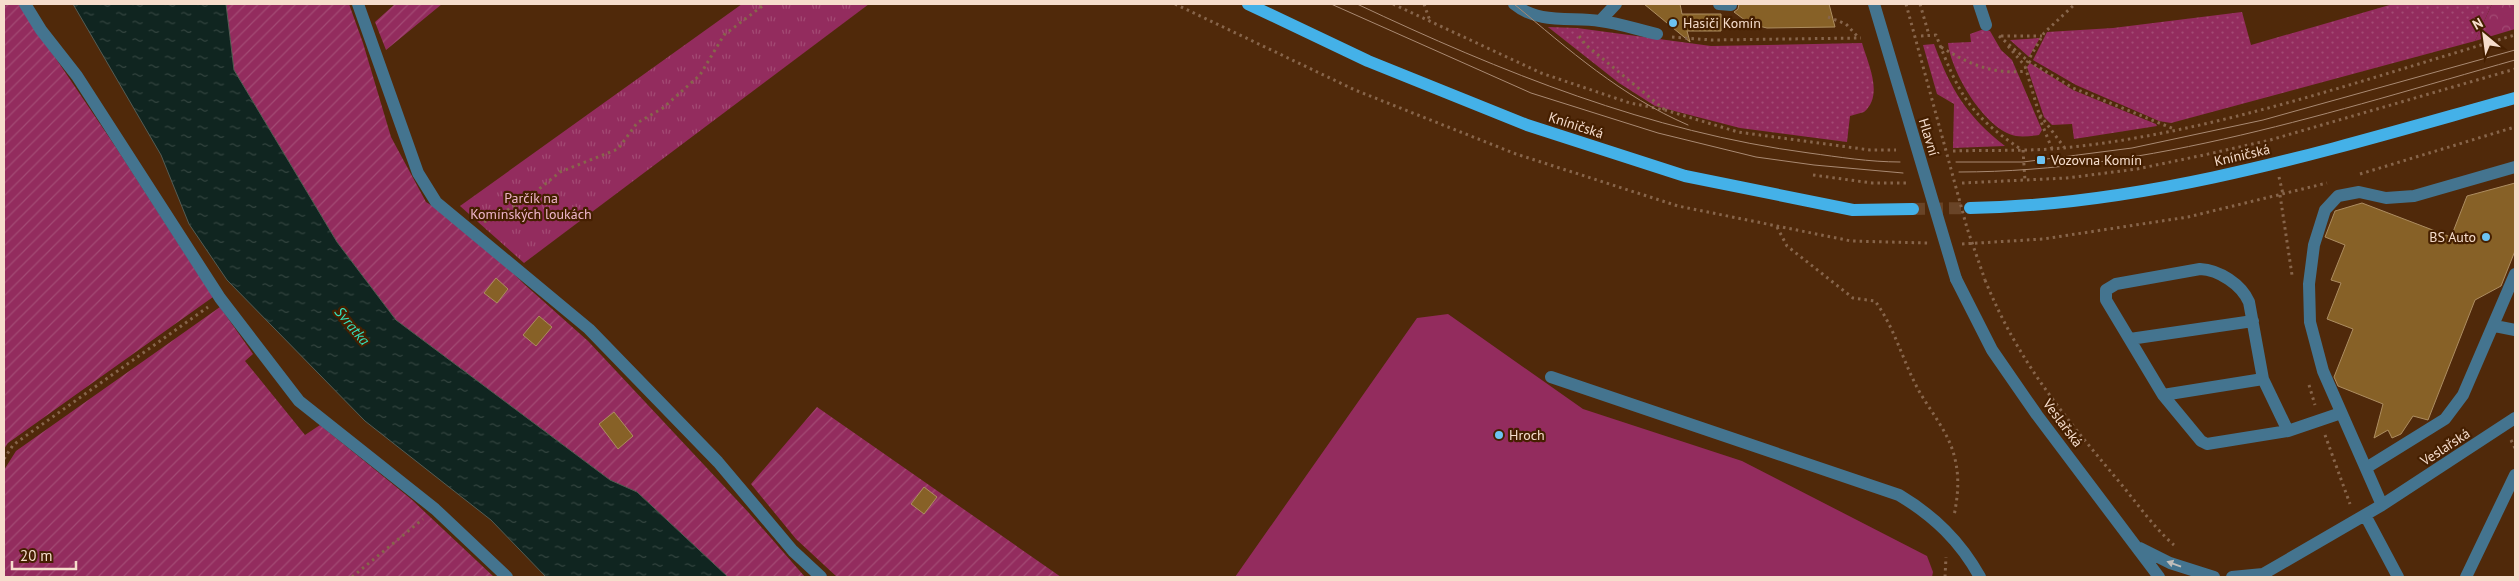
<svg xmlns="http://www.w3.org/2000/svg" width="2519" height="581" font-family="'PT Sans',sans-serif">
<style>
.grass{fill:url(#grass-dots)}
.forest{fill:url(#forest-crowns)}
.park{fill:url(#park-tufts)}
.garden{fill:url(#garden-furrows)}
.pitch{fill:#932c5e}
.water{fill:url(#water-ripples);stroke:#555c54}
.building{fill:#876127;stroke:#ad8d61}
.lines{fill:none;stroke-linecap:round;stroke-linejoin:round}
.major-tunnel{stroke:#694427;stroke-width:12;stroke-dasharray:12 6;stroke-linecap:butt}
.path{stroke:#87654b;stroke-width:3;stroke-dasharray:2.5 4;stroke-linecap:butt}
.minor{stroke:#44748f;stroke-width:12}
.major{stroke:#44b1e8;stroke-width:12}
.tram{stroke:#a98972;stroke-width:1}
.path-bridge{stroke:#87654b;stroke-width:3;stroke-dasharray:2.5 4;stroke-linecap:butt}
.minor-bridge{stroke:#44748f;stroke-width:12}
.oneway{fill:#c1beba}
.poi-dot{fill:#6cc3f2;stroke:#451f00;stroke-width:2}
.labels{text-anchor:middle;stroke-width:4.5;stroke-linejoin:round;paint-order:stroke}
.poi-label{font-size:14px;fill:#f6ddcc;stroke:#451f00;text-anchor:start}
.street-label{font-size:14px;fill:#f6ddcc;stroke:#451f00}
.park-label{font-size:14px;fill:#eeb5ca;stroke:#451f00}
.water-label{font-size:15px;font-style:italic;fill:#35e0bc;stroke:#451f00}
</style>
<defs>
<pattern id="grass-dots" width="8" height="8" patternUnits="userSpaceOnUse" patternTransform="scale(1.25)"><rect width="8" height="8" fill="#932c5e"/><path d="M2 2h.1M6 6h.1" fill="none" stroke="#a34a74" stroke-width="1.8" stroke-linecap="round"/></pattern>
<pattern id="forest-crowns" width="20" height="18" patternUnits="userSpaceOnUse" patternTransform="scale(1.25)"><rect width="20" height="18" fill="#932c5e"/><path d="M2 6a3 3 0 1 1 6 0M12 15a3 3 0 1 1 6 0" fill="none" stroke="#a34a74"/></pattern>
<pattern id="park-tufts" width="24" height="20" patternUnits="userSpaceOnUse" patternTransform="scale(1.25)"><rect width="24" height="20" fill="#932c5e"/><path d="M3 7l-1-3M5 7V3M7 7l1-3M15 17l-1-3M17 17v-4M19 17l1-3" fill="none" stroke="#a34a74"/></pattern>
<pattern id="garden-furrows" width="10" height="10" patternUnits="userSpaceOnUse" patternTransform="scale(1.25)"><rect width="10" height="10" fill="#932c5e"/><path d="M-1 1l2-2M0 10L10 0M9 11l2-2" fill="none" stroke="#a34a74"/></pattern>
<pattern id="water-ripples" width="26" height="14" patternUnits="userSpaceOnUse" patternTransform="scale(1.25)"><rect width="26" height="14" fill="#102520"/><path d="M2 4q2-2 4 0t4 0M15 11q2-2 4 0t4 0" fill="none" stroke="#33443f"/></pattern>
</defs>
<rect width="100%" height="100%" fill="#50290a"/>
<path class="grass" d="M2393,4H2492L2475,41L2171,123L2159,121L2076,85L2033,60L2047,32L2113,28L2242,12L2251,45Z
M1548,27L1577,28L1711,46L1862,43C1868,64 1884,95 1864,112L1850,116L1847,142L1740,128L1655,106L1619,83Z
M1984,29L1990,31L2001,50L2012,60L2042,130L2039,135C2032,136 2023,137 2016,136C1985,130 1951,72 1948,43L1971,42L1970,34Z
M2040,38L2029,57L2010,40Z
M1934,44C1950,88 1967,117 2005,146L1953,148L1954,104L1937,94L1923,45Z
M2030,63L2073,90L2156,124L2157,126L2074,139L2072,124L2052,125L2044,117L2027,67Z"/>
<path class="forest" d="M2492,4H2515V29L2475,41Z"/>
<path class="park" d="M742,4H869L524,263L460,206Z"/>
<path class="garden" d="M4,4H19L117,149L213,297L8,443L4,449Z
M226,4H349L363,43L391,137L426,202L469,229L524,284L588,341L749,513L805,577H728L637,492L610,480L396,320L337,242L234,70Z
M395,4H442L386,50L375,22Z
M220,307L253,354L245,361L305,435L320,425L411,499L494,577H4V470L16,451Z
M817,407L1061,577H837L796,539L751,484Z"/>
<path class="pitch" d="M1448,314L1583,409L1742,461L1927,556L1933,572L1932,577H1235L1417,318Z"/>
<path class="water" d="M73,4H226L234,70L337,242L396,320L610,480L637,492L728,577H546L491,520L365,421L227,280L189,224L161,155Z"/>
<path class="building" d="M1644,4H1680L1682,14H1721V31H1687L1690,42Z
M1739,4H1829L1835,27L1767,28L1750,24L1734,12L1738,9Z
M2515,183V251L2501,286L2475,300L2428,420L2413,416L2401,434L2392,438L2388,430L2374,438L2383,404L2338,386L2334,377L2353,329L2327,319L2341,283L2331,280L2345,245L2325,237L2335,211L2362,203L2451,237L2467,196Z
M496,278L508,289L497,303L484,293Z
M539,316L552,327L536,346L523,335Z
M614,412L633,436L618,449L599,424Z
M924,487L937,497L924,514L911,504Z"/>
<g class="lines">
<path class="major-tunnel" d="M1913,209L1970,208"/>
<path class="path" d="M1175,4L1355,90L1516,154L1678,206L1851,241L1928,243
M1393,4L1541,73L1630,103L1665,110L1738,132L1870,150H1896
M1424,4L1430,21
M1920,4L1929,35
M1828,17L1846,24L1859,38
M1579,36L1586,45L1665,110
M1921,36L1936,35C1959,94 1968,114 2022,150
M1999,36L2028,61L2073,88L2174,129
M2001,36H2042
M1672,37L1712,40L1861,38
M2008,46L2025,66
M1941,47C1969,64 1993,75 2027,71
M2040,115L2064,147
M2052,149L2042,124L2025,66L2044,33L2075,4
M2023,150L2025,181
M1953,151C1986,150 2019,151 2052,149C2206,136 2367,78 2515,35
M2360,174L2515,127
M1813,175L1872,183H1906
M2279,177L2283,194
M1962,183L2067,178L2137,169L2204,155L2270,140L2515,69
M2280,195L2292,275
M484,222L523,202L560,172L618,149L637,123L663,108L700,75L724,35L765,4
M1777,227L1787,246L1853,298L1875,301C1895,328 1903,362 1919,391C1931,412 1948,432 1954,455C1960,477 1958,495 1954,516
M1962,244L2043,239L2188,217L2327,183
M1985,280C2018,361 2061,412 2116,478C2135,500 2152,526 2174,545
M2309,385L2315,405
M2325,435L2350,504
M2511,440L2515,448
M4,459L13,445L208,307
M352,577L423,519
M1945,577L1946,557"/>
<path class="minor" d="M25,4L41,30L77,76L220,298L299,401L435,509L507,577
M358,4L418,173L436,202L589,329L718,462L793,551L821,577
M1514,4C1538,24 1571,17 1600,21C1619,23 1638,30 1657,34
M1719,4L1731,5
M1979,4L1986,25
M1600,21L1616,4
M1956,279L1992,350L2037,415L2159,577
M2495,326L2515,330
M2130,339L2253,321
M1551,377L1899,495C1934,516 1960,541 1980,577
M2163,395L2263,379
M2288,431L2207,444L2201,441L2163,395L2106,300V290L2116,284L2200,269C2219,270 2241,284 2249,302L2263,379L2288,431L2341,413
M2366,468L2445,419L2463,395L2515,274
M2382,505L2323,371L2310,322L2309,284L2314,245L2325,210L2338,196L2359,192L2386,198L2414,196L2515,167
M2365,515L2398,577
M2140,548L2170,563L2214,577
M2232,577L2263,574
M2258,577L2382,505L2515,418
M2466,577L2515,475"/>
<path class="major" d="M1248,4L1368,61L1527,125L1685,176L1853,210L1913,209
M1970,208C2155,205 2338,147 2515,98"/>
<path class="tram" d="M1331,4L1531,93L1658,133L1756,157L1814,165L1903,173
M1357,4C1501,72 1650,132 1809,153C1839,157 1869,162 1900,162
M1514,4C1569,50 1621,96 1688,125
M1956,162H2023L2132,148L2263,120L2515,50
M1959,172C2150,172 2334,111 2515,60"/>
<path class="path-bridge" d="M1906,4L1967,228L1985,280"/>
<path class="minor-bridge" d="M1874,4L1956,279"/>
</g>
<defs><path id="oneway-solid" d="M-6-.8H1V-3.2L6.5 0L1 3.2V.8H-6Z" transform="scale(1.25)"/></defs>
<use class="oneway" href="#oneway-solid" transform="translate(2174 564) rotate(-160)"/>
<g class="poi-dot">
<circle cx="1673" cy="23" r="5"/>
<rect x="2036" y="155" width="10" height="10" rx="2.5"/>
<circle cx="2486" cy="237" r="5"/>
<circle cx="1499" cy="435" r="5"/>
</g>
<g class="labels">
<g class="poi-label">
<text x="1683" y="28">Hasiči Komín</text>
<text x="2051" y="165">Vozovna Komín</text>
<text x="2476" y="242" text-anchor="end">BS Auto</text>
<text x="1509" y="440">Hroch</text>
</g>
<g class="street-label">
<text transform="translate(1576 125) rotate(18)" y="5">Kníničská</text>
<text transform="translate(1929 137) rotate(73)" y="5">Hlavní</text>
<text transform="translate(2242 155) rotate(-13)" y="5">Kníničská</text>
<text transform="translate(2063 423) rotate(53)" y="5">Veslařská</text>
<text transform="translate(2445 447) rotate(-33)" y="5">Veslařská</text>
</g>
<g class="park-label">
<text x="531" y="203">Parčík na<tspan x="531" dy="16">Komínských loukách</tspan></text>
</g>
<g class="water-label">
<text transform="translate(352 326) rotate(50)" y="5">Svratka</text>
</g>
</g>
<rect width="2519" height="581" fill="none" stroke="#f6ddcc" stroke-width="10"/>
<g transform="translate(2484 35) rotate(331)" stroke="#451f00" stroke-width="4" paint-order="stroke">
<path d="M0-4L9 19L0 12L-9 19Z" fill="#f6ddcc"/>
<text y="-8" font-size="14" font-weight="bold" text-anchor="middle" fill="#f6ddcc">N</text>
</g>
<path d="M12 561v8h64v-8" fill="none" stroke="#f6ddcc" stroke-width="2.5"/>
<text x="20" y="561" font-size="15" fill="#f6ddcc" stroke="#451f00" stroke-width="4" paint-order="stroke">20 m</text>
</svg>
